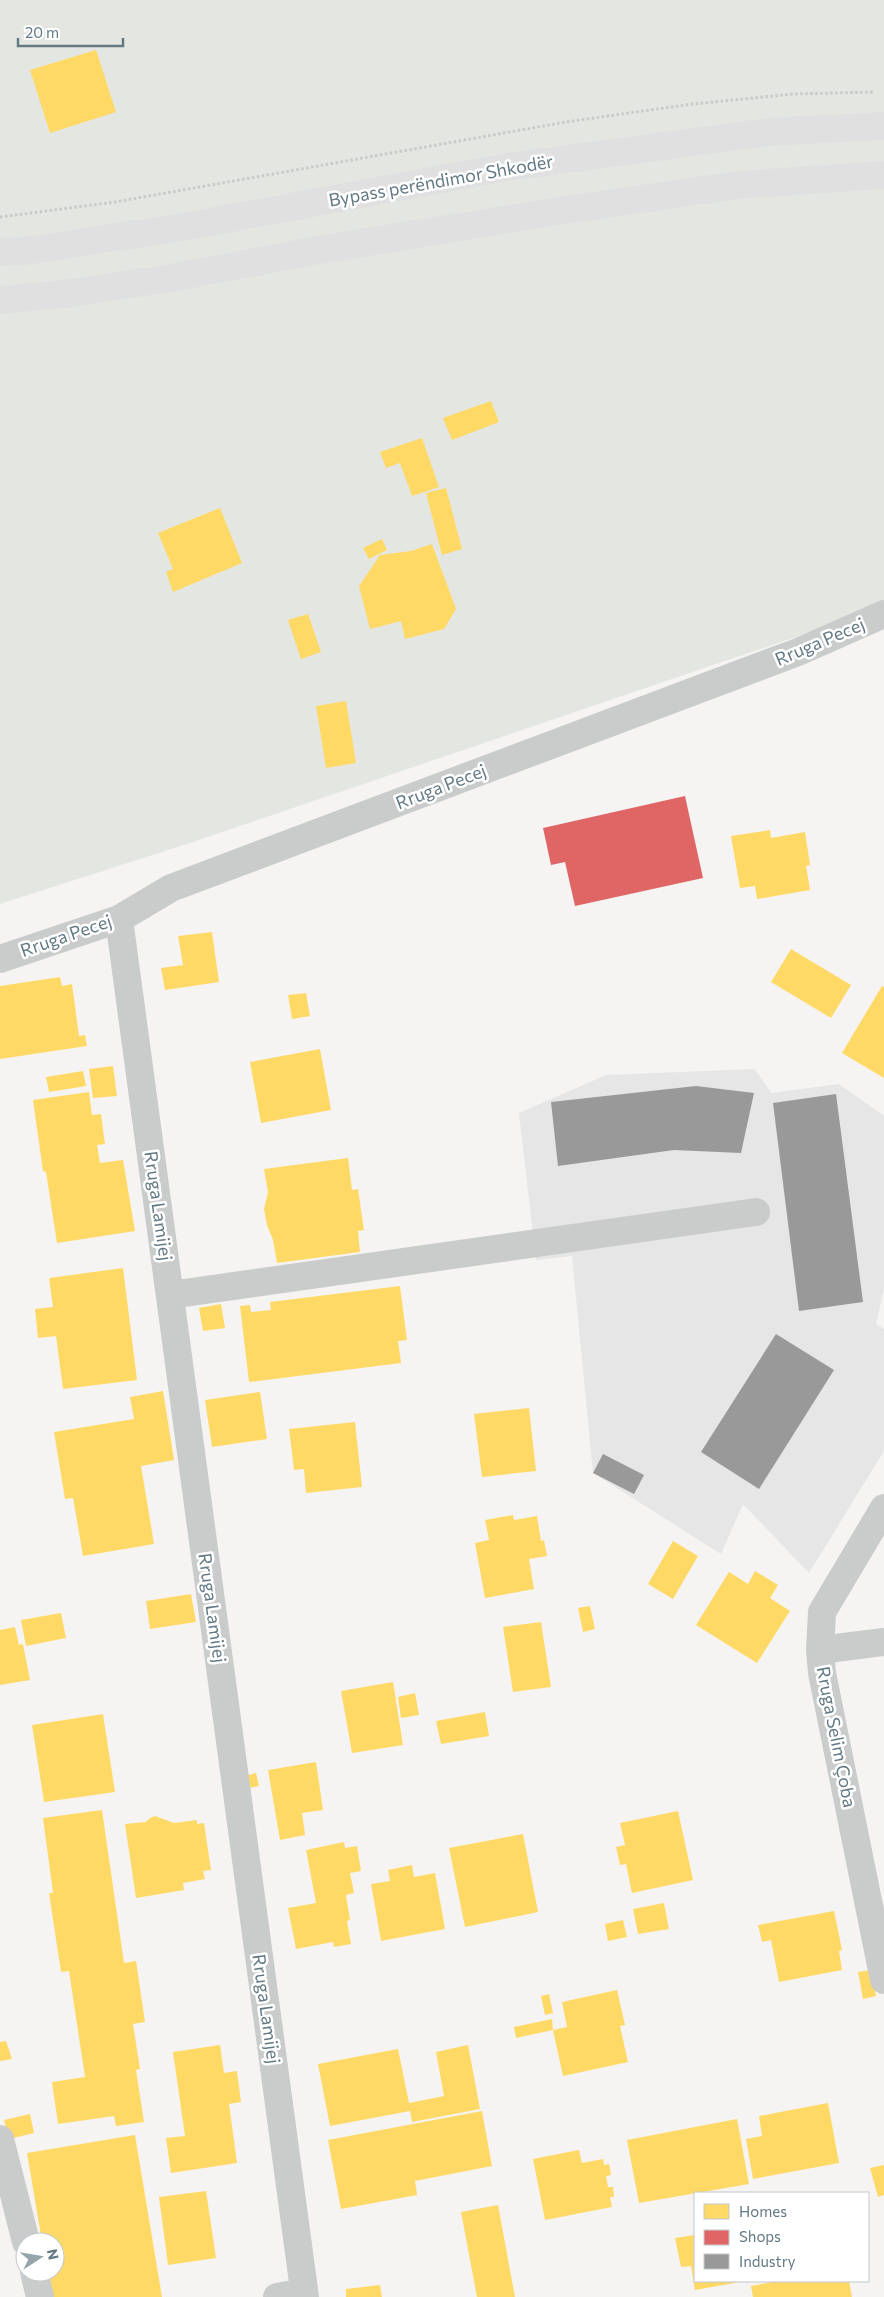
<svg xmlns="http://www.w3.org/2000/svg" width="884" height="2297" font-family="Commissioner,sans-serif">
<style>
.built{fill:#e5e6e5}
.green{fill:#e4e7e1}
.homes{fill:#ffd966}
.shops{fill:#e06666}
.industry{fill:#999}
.lines{fill:none;stroke-linecap:round;stroke-linejoin:round}
.path{stroke:#c8caca;stroke-width:3;stroke-dasharray:2.5 2.5;stroke-linecap:butt}
.minor{stroke:#cacccc;stroke-width:28}
.highway{stroke:#dfe0df;stroke-width:28}
.labels{text-anchor:middle;stroke-width:5;stroke-linejoin:round;paint-order:stroke}
.street-label{font-size:18px;fill:#637984;stroke:#fff}
</style>
<rect width="100%" height="100%" fill="#f5f4f3"/>
<path class="built" d="M755,1069L771,1093L839,1084L884,1116V1289L876,1324L884,1329V1451L809,1573L743,1504L721,1554L593,1473L572,1256L536,1260L519,1113L606,1075Z"/>
<path class="green" d="M0,0H884V607L193,842L0,904Z"/>
<path class="homes" d="M96,50L116,112L50,133L30,70Z
M491,401L499,422L452,440L443,418Z
M422,438L439,487L412,496L400,463L386,468L380,452Z
M446,488L462,549L442,555L426,493Z
M220,508L242,563L173,592L166,572L173,569L158,533Z
M382,539L387,550L369,559L363,548Z
M432,544L456,609L444,629L405,639L401,621L370,629L359,586L380,555L411,551Z
M308,614L321,652L301,659L288,620Z
M346,701L356,763L326,768L316,706Z
M770,830L771,838L805,832L810,865L806,866L810,890L757,899L755,886L740,888L731,836Z
M212,932L219,982L165,990L161,968L183,965L178,936Z
M791,949L851,985L831,1018L771,982Z
M60,977L62,986L72,984L79,1036L85,1035L87,1046L0,1059V986Z
M882,986L884,987V1078L842,1053Z
M306,993L310,1016L292,1019L288,995Z
M320,1049L331,1110L261,1123L250,1062Z
M113,1066L117,1096L93,1098L89,1069Z
M83,1071L86,1086L49,1092L46,1077Z
M89,1092L92,1115L101,1114L105,1144L97,1145L100,1163L123,1160L135,1231L57,1243L46,1172L43,1171L33,1100Z
M348,1158L352,1190L358,1189L364,1230L358,1231L360,1252L277,1263L273,1240L267,1225L264,1209L268,1192L264,1169Z
M123,1268L137,1380L63,1389L56,1336L38,1338L35,1309L53,1307L49,1278Z
M400,1286L407,1340L398,1341L401,1363L249,1382L240,1306L250,1305L251,1312L271,1310L270,1302Z
M221,1304L225,1328L203,1331L199,1308Z
M163,1391L174,1460L141,1466L154,1544L83,1556L73,1498L65,1499L54,1432L134,1419L130,1397Z
M260,1392L267,1439L212,1447L205,1400Z
M529,1408L536,1471L482,1477L474,1414Z
M355,1422L362,1487L306,1493L304,1469L294,1470L289,1429Z
M513,1515L514,1520L537,1516L541,1541L544,1540L547,1556L529,1559L534,1589L485,1598L475,1543L489,1540L485,1520Z
M673,1541L698,1556L673,1599L648,1584Z
M755,1571L778,1585L770,1598L790,1611L757,1663L696,1625L729,1572L748,1584Z
M191,1594L196,1622L150,1629L146,1601Z
M590,1606L595,1629L583,1632L578,1608Z
M61,1613L66,1638L26,1646L21,1620Z
M541,1622L551,1687L513,1692L503,1627Z
M15,1627L19,1645L23,1644L30,1680L0,1685V1630Z
M393,1682L403,1745L352,1753L341,1691Z
M415,1693L419,1715L401,1718L398,1697Z
M485,1712L489,1736L441,1744L436,1721Z
M103,1714L115,1792L44,1802L32,1725Z
M316,1762L323,1810L302,1813L305,1835L280,1840L268,1770Z
M256,1773L259,1786L244,1789L241,1777Z
M102,1810L124,1963L136,1961L145,2022L133,2024L140,2069L136,2070L144,2122L116,2126L114,2116L58,2124L52,2082L85,2077L69,1971L61,1972L49,1893H53L43,1818Z
M678,1811L693,1880L632,1893L626,1864L620,1865L616,1847L625,1845L620,1823Z
M155,1816L174,1823L197,1820V1824L204,1823L211,1870L203,1871L205,1879L183,1883L184,1890L136,1898L125,1824L146,1822L150,1818Z
M523,1834L538,1912L465,1927L449,1848Z
M344,1842L345,1848L357,1846L361,1871L350,1873L354,1893L346,1895L350,1920L347,1921L351,1944L334,1947L333,1942L296,1949L288,1908L316,1903L306,1850Z
M412,1865L414,1877L435,1873L445,1929L381,1941L371,1884L390,1881L388,1870Z
M664,1903L669,1929L638,1934L633,1909Z
M834,1911L842,1950L839,1951L842,1970L779,1982L771,1940L762,1942L758,1925Z
M623,1920L627,1937L608,1941L605,1924Z
M871,1970L876,1996L863,1999L858,1972Z
M617,1990L625,2025L620,2026L628,2062L563,2076L553,2030L567,2027L562,2002Z
M549,1994L553,2013L545,2015L541,1996Z
M552,2019L553,2030L516,2038L514,2027Z
M6,2041L12,2059L0,2061V2042Z
M220,2045L224,2073L237,2071L241,2102L229,2104L237,2163L171,2173L166,2138L185,2136L173,2052Z
M468,2045L480,2109L412,2122L410,2111L330,2126L318,2064L398,2049L409,2103L444,2096L436,2052Z
M828,2103L839,2163L753,2179L746,2139L762,2136L759,2116Z
M482,2111L492,2166L415,2181L417,2195L341,2209L328,2140Z
M30,2114L34,2133L9,2139L4,2120Z
M737,2119L749,2184L639,2203L627,2140Z
M135,2135L162,2297H51L47,2272H55V2242H42L27,2153Z
M579,2150L582,2163L603,2159L604,2165L609,2164L611,2175L606,2176L608,2187H613L614,2197H610L612,2207L545,2220L533,2159Z
M884,2165V2195L878,2197L870,2168Z
M206,2191L216,2258L168,2265L159,2197Z
M498,2205L515,2297H477L461,2212Z
M695,2235V2281L740,2282L695,2290L691,2266L681,2267L675,2238Z
M778,2281H849L852,2297H753L751,2286Z
M380,2285L382,2297H346V2289Z"/>
<path class="shops" d="M685,796L703,878L575,906L565,862L551,865L543,828Z"/>
<path class="industry" d="M696,1086L754,1093L741,1153L674,1150L558,1166L551,1102Z
M836,1094L863,1302L799,1311L773,1103Z
M776,1334L834,1370L759,1489L701,1452Z
M603,1454L644,1475L634,1494L593,1473Z"/>
<g class="lines">
<path class="path" d="M0,217L115,202L566,122L692,104L793,94L873,92"/>
<path class="minor" d="M119,919L305,2297
M0,959L119,919L171,888L798,652L884,614
M170,1295L756,1212
M884,1508L822,1612L820,1650L822,1673L884,1980
M820,1650L884,1642
M0,2139L26,2242
M34,2272L40,2297
M277,2297L304,2292"/>
<path class="highway" d="M0,252L25,251L183,227L507,167L769,132L884,126
M0,300L71,293L171,278L307,252L538,214L738,185L884,175"/>
</g>
<g class="labels">
<g class="street-label">
<text transform="translate(441 181) rotate(-10)" y="6">Bypass perëndimor Shkodër</text>
<text transform="translate(820 642) rotate(-23)" y="6">Rruga Pecej</text>
<text transform="translate(441 787) rotate(-21)" y="6">Rruga Pecej</text>
<text transform="translate(66 936) rotate(-19)" y="6">Rruga Pecej</text>
<text transform="translate(158 1206) rotate(82)" y="6">Rruga Lamijej</text>
<text transform="translate(212 1608) rotate(82)" y="6">Rruga Lamijej</text>
<text transform="translate(836 1737) rotate(79)" y="6">Rruga Selim Çoba</text>
<text transform="translate(266 2009) rotate(82)" y="6">Rruga Lamijej</text>
</g>
</g>
<rect x="694" y="2192" width="175" height="90" fill="#ffffff" stroke="#c1c9ce"/>
<rect x="704" y="2204" width="25" height="15" fill="#ffd966" stroke="#c1c9ce"/>
<text x="739" y="2217" font-size="15" fill="#637984">Homes</text>
<rect x="704" y="2230" width="25" height="15" fill="#e06666" stroke="#c1c9ce"/>
<text x="739" y="2242" font-size="15" fill="#637984">Shops</text>
<rect x="704" y="2254" width="25" height="15" fill="#999999" stroke="#c1c9ce"/>
<text x="739" y="2267" font-size="15" fill="#637984">Industry</text>
<g transform="translate(40 2257) rotate(78)"><circle r="24" fill="#ffffff" stroke="#c1c9ce"/>
<path d="M0-4L9 19L0 12L-9 19Z" fill="#96a4ab"/>
<text y="-8" font-size="14" font-weight="bold" text-anchor="middle" fill="#637984">N</text>
</g>
<path d="M18 38v8h105v-8" fill="none" stroke="#637984" stroke-width="2.5"/>
<text x="25" y="38" font-size="15" fill="#637984" stroke="#ffffff" stroke-width="4" paint-order="stroke">20 m</text>
</svg>
